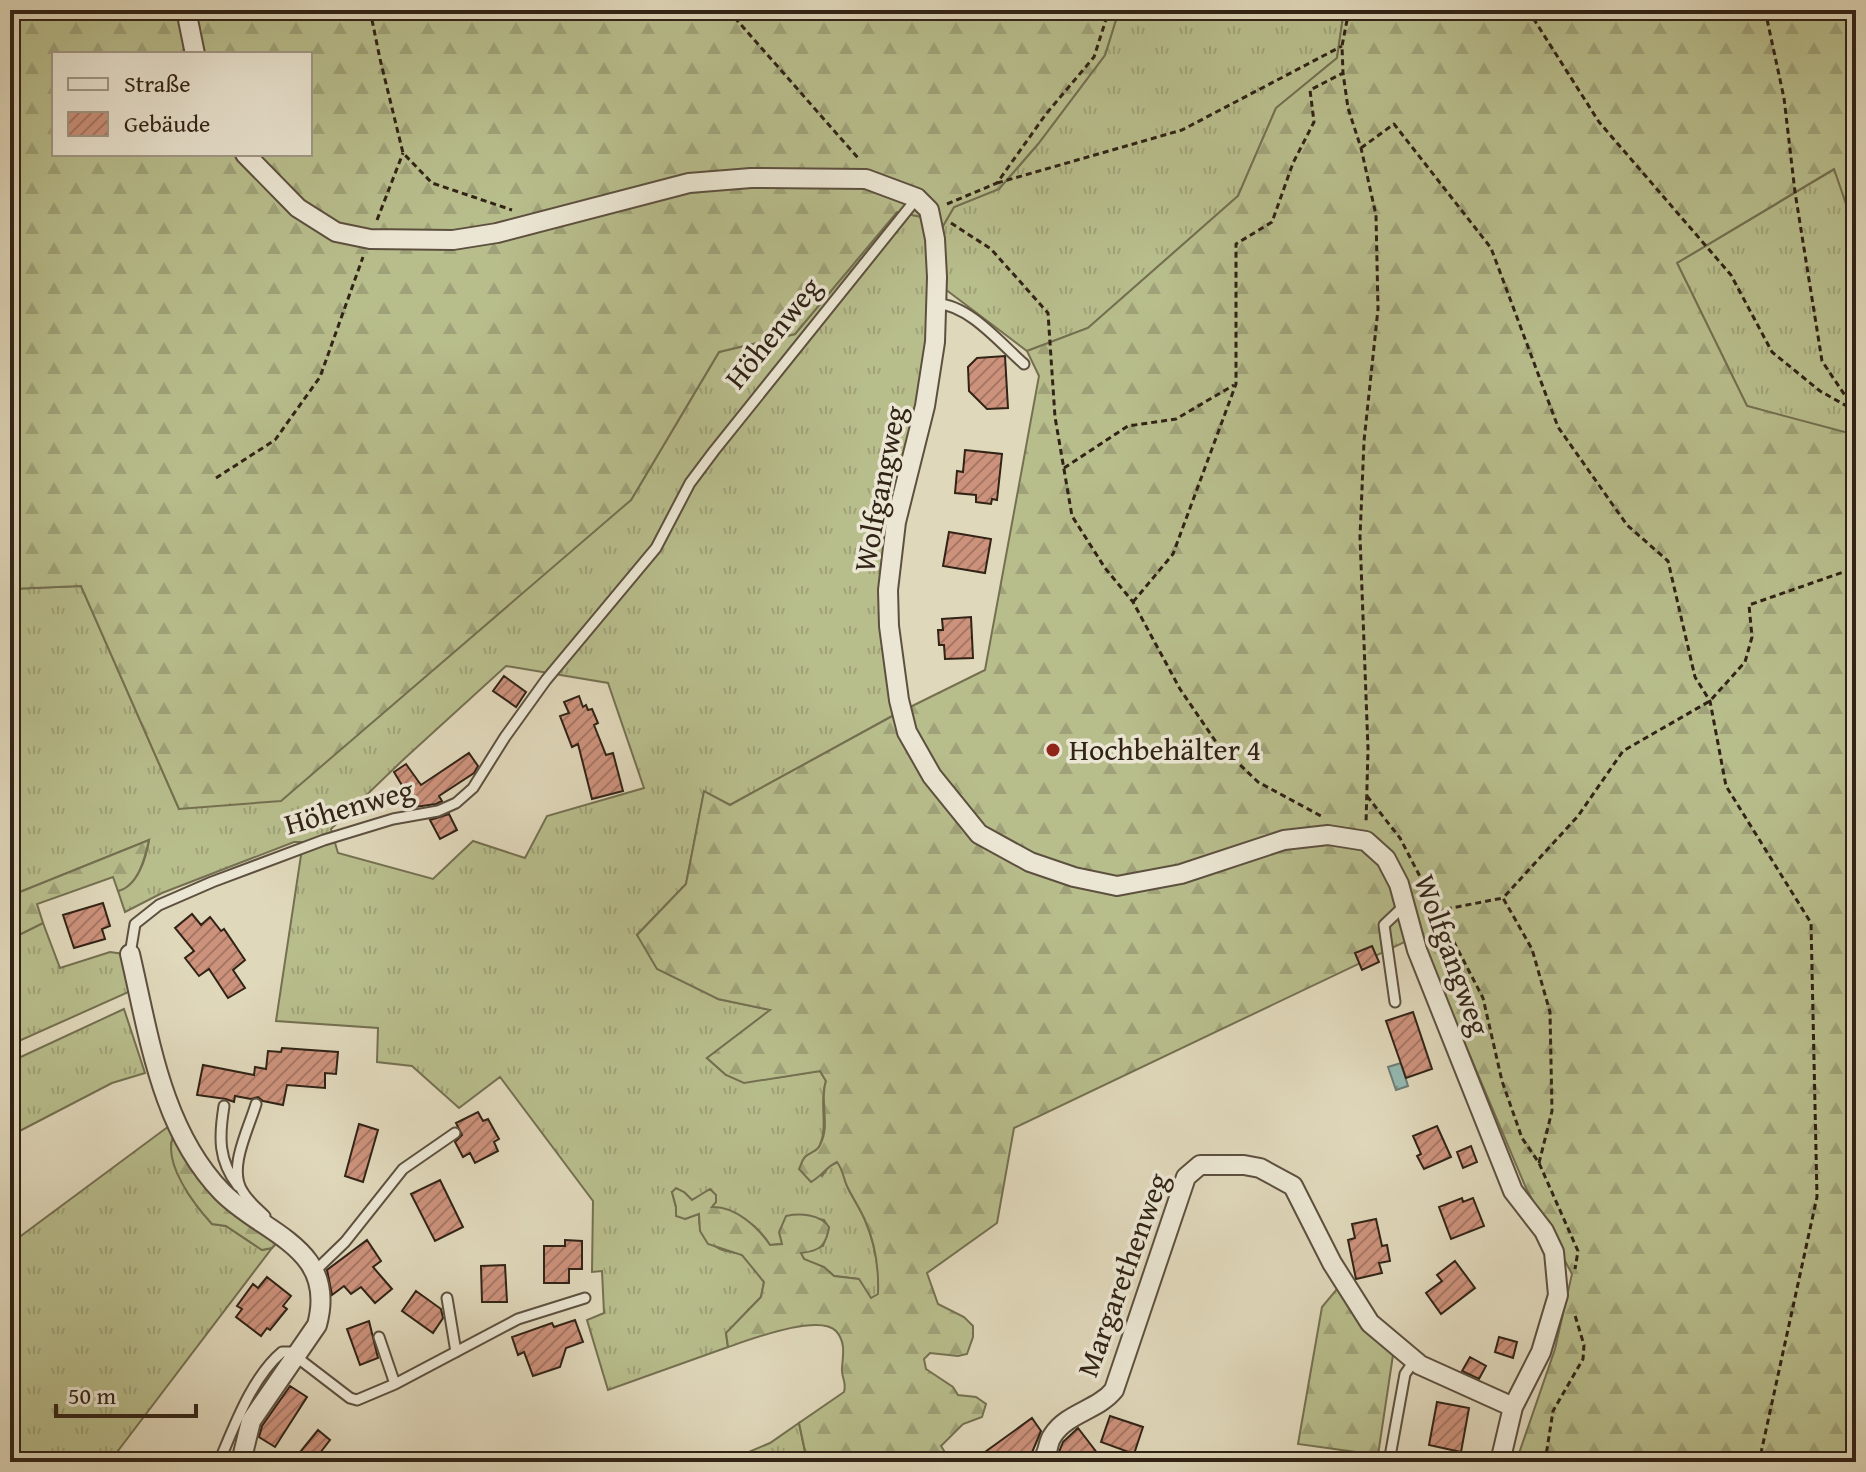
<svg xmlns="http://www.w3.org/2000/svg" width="1866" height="1472" font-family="'Gentium Book Plus',serif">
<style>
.grass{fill:url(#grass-tufts);stroke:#747051;stroke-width:2;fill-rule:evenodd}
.forest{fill:url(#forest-firs);stroke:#747051;stroke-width:2;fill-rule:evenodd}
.water{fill:url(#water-ripples);stroke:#6c7d74;stroke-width:2}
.building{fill:url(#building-hatch);stroke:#312316;stroke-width:2}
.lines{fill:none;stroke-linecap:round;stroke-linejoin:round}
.service-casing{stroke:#5d503f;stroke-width:13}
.minor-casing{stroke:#5d503f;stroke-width:22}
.path{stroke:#312316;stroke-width:3;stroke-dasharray:6 4;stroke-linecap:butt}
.service{stroke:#ebe6d3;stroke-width:9}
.minor{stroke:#ebe6d3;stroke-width:18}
.poi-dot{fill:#8f2418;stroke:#ebe6d3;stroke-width:3}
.labels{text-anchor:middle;stroke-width:7;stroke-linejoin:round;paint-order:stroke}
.street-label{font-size:30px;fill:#312316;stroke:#ebe6d3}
.poi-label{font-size:30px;fill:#312316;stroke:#ebe6d3;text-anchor:start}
</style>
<defs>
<pattern id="grass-tufts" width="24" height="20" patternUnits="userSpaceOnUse" patternTransform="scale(2)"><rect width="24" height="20" fill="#b8bd8c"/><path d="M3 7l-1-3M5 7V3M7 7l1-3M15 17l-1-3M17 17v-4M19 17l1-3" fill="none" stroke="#9fa278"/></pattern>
<pattern id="forest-firs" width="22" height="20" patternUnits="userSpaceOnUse" patternTransform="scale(2)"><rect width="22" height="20" fill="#b8bd8c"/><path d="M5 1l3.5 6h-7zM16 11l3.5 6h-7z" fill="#9fa278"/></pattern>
<pattern id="water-ripples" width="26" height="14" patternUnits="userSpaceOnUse" patternTransform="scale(2)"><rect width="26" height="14" fill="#94b9b2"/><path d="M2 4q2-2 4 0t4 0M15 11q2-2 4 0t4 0" fill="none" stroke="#799690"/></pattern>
<pattern id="building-hatch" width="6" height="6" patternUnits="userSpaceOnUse" patternTransform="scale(2)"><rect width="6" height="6" fill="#cd927c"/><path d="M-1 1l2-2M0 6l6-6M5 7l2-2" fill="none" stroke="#a77765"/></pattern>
</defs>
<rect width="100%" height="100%" fill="#e0d8bb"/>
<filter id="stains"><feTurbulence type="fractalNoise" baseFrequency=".0025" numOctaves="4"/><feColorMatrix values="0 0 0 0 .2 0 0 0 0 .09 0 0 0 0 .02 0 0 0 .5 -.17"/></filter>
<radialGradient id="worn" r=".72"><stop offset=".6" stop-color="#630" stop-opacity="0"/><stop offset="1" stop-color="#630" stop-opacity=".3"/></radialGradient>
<path class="grass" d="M1119,10H1344L1337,58L1276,108L1238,196L1088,328L1027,351L945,289L943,226L954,207L999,189L1038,144L1105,55Z
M1835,169L1856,233V435L1854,436L1747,406L1677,263Z
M897,212L927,218L931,265L929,351L892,508L896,714L730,805L704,792L686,884L637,935L718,999L771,1010L707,1058L726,1075L774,1078L820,1071L826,1081C818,1104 830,1127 818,1149L806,1156L822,1176L829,1166L838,1162C843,1170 844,1177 847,1186C852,1197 860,1208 865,1220C875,1243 879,1269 879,1294L871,1299L858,1279L834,1276L824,1267L805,1260L800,1253L823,1246L829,1228L824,1220L813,1218L782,1244L770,1245C755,1221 738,1214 711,1207L716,1202V1196L711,1190L692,1200L684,1192H672L676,1207L685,1219L700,1213C696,1228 706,1242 720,1249C727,1253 737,1251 744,1256C752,1263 758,1273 764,1282L761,1297L726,1333L728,1347L608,1390L587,1320L604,1313L602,1271L592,1272L593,1201L500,1077L459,1108L412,1066L377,1062L378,1028L276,1021L303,842H294L162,893L125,912L118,891C138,886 146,858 149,840L10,896V589L81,586L179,809L631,500L719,352L795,334ZM506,666L608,683L644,788L547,816L525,858L473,841L433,879L338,853L331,829L404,759Z
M43,923L60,968L110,952L124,954L133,990L10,1045V936L15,937Z
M124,1009L145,1073L112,1083L10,1136V1062Z
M169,1126L173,1137L171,1144L187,1192L199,1209L212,1224L226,1226L262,1250L272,1248L111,1460L107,1462H10V1244Z
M799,1423L805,1452L799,1462H725L770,1443Z"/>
<path class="forest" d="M10,10H1119L1105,55L1038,144L999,189L954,207L943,226L927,218L897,212L795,334L719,352L631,500L281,801L179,809L81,586L10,589ZM54,54H310V154H54Z
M1344,10H1856V233L1834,169L1677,263L1747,406L1856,435V1462H1516L1555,1349L1572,1274L1526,1188L1419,935L1014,1128L997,1223L927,1273L938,1304L964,1317L973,1326V1337L967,1354L958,1356L930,1353L924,1359L926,1369L953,1387L958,1395L976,1397L986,1404L982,1417L963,1424L941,1446L951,1462H799L805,1451L799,1423L844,1392C847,1382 841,1377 842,1368C843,1355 846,1342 836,1331C819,1313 749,1340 728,1347L726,1333L761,1297L764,1282L742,1255L708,1244L700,1231L699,1214L685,1219L676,1216V1207L672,1192L676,1188L684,1192L692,1200L710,1189L716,1195V1202L712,1207C735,1206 758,1227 770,1245L782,1244L779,1232L786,1216C800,1213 820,1214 829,1227C826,1246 820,1251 801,1253L804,1259L824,1267L834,1276L859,1279L871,1298L878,1294C879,1269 875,1243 865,1220C860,1208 852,1197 847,1186C843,1177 843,1170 837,1162C826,1167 822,1176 811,1182L799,1169C801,1165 802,1160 805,1157C810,1152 817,1152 820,1145C831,1125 819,1102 826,1081L820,1071L744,1083L726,1075L707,1058L770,1010L718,999L657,969L637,935L686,884L704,791L730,805L896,714L985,670L1039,376L1027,351L1088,328L1238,196L1276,108L1337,58Z
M149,840C145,858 138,886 118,891L113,877L37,904L43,923L15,937L10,936V896Z
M173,1137L201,1181L217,1200L276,1244L272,1248L262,1250L226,1226L212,1224C194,1204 163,1164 173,1137Z
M1337,1289L1393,1355L1378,1455L1298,1444L1322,1307Z"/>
<path class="water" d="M1401,1063L1408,1086L1396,1090L1388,1067Z"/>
<path class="building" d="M1005,356L1008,408L987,409L969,391L968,367L977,358Z
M965,450L1002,454L997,500L992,499L991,504L976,502V495L955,493L957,471L963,472Z
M949,532L991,539L985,573L943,566Z
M971,617L973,658L945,659L944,645H939L938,630H943L942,619Z
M504,676L526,692L516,707L493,691Z
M579,696L583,707L586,705L588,710L592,709L598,723L594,725L606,755L613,753L623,791L592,799L578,744L572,747L560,716L569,713L564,702Z
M469,753L478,766L474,773L439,796L442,801L436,804L415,807L394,772L406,764L421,785Z
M449,814L457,830L440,839L430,820Z
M103,903L110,926L102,929L105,939L74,948L63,915Z
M192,914L201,925L210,917L221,931L224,929L245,960L233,970L245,988L228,998L209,969L199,976L185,958L194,951L175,928Z
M1372,946L1379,962L1362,970L1355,953Z
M1413,1012L1432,1069L1406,1078L1386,1021Z
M282,1048L338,1052L336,1074L325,1073V1088L287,1085L283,1105L263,1101L258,1097L251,1099L235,1096L234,1102L226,1099L197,1095L203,1065L254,1075L255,1067L266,1069L268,1051L281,1052Z
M478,1112L483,1121L488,1119L499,1139L494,1142L498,1151L475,1163L470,1153L463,1157L455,1142L462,1135L456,1123Z
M359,1124L378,1130L363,1182L345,1176Z
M1437,1126L1451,1157L1424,1169L1417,1156L1421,1154L1413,1136Z
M1471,1146L1477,1162L1463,1168L1457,1152Z
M440,1180L463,1227L435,1241L411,1194Z
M1462,1198L1463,1202L1473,1198L1484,1226L1451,1239L1439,1207Z
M1376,1219L1382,1246L1387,1245L1390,1261L1379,1263L1382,1273L1356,1279L1348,1240L1355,1238L1352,1224Z
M367,1240L381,1261L373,1267L392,1289L375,1303L361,1287L351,1294L344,1286L332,1295L327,1270Z
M565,1240L582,1241V1269H569V1283H544V1246H565Z
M1455,1261L1475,1288L1441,1314L1426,1293L1442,1281L1437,1275Z
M505,1265L507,1302H482L481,1266Z
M267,1277L291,1296L283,1306L287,1309L270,1330L267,1328L261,1336L236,1317L242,1309L237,1306L253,1284L258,1288Z
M416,1291L441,1309L443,1318L433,1333L402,1311Z
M575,1320L583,1342L566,1348L560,1367L533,1376L524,1352L518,1355L512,1337L552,1323L554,1327Z
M369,1321L378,1358L360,1365L347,1329Z
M1499,1337L1517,1342L1513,1358L1495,1352Z
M1470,1357L1486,1366L1479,1379L1462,1371Z
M290,1386L307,1397L275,1447L259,1437L262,1426Z
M1437,1402L1469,1408L1461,1452L1429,1445Z
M1110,1416L1143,1427L1134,1454L1101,1442Z
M1032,1418L1041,1431L1028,1462H992L985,1452Z
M1078,1428L1098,1454L1088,1462H1055L1063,1442Z
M318,1430L330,1440L313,1462H292Z"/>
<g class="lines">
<g class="service-casing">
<path id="service" d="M938,304C969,305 1001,344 1024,364
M130,954L135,924L159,905L212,882L324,840L393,819L438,811L456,803L473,788L505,737L546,680L656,548L690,483L714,451L917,198
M1395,1002L1384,925L1405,905
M256,1104C249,1128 227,1169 243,1192C248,1201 258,1209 265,1216
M224,1106C219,1137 218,1160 238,1186
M314,1272L345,1242L403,1169L455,1133
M447,1298L456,1352
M379,1337L395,1384
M219,1462C234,1427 252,1377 282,1352H290L350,1398L357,1400L395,1384L518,1319L585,1298
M1389,1462L1405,1374L1414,1361"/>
</g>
<g class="minor-casing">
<path id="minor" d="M186,10L195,54
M245,154L298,208L336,232L370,239L453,240L497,233L689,183L751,178L866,179L917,198L929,210L935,239L937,277L935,342L925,406L896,522L888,590L889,626L899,700L907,732L932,776L979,834L1030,862L1074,877L1117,886L1181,874L1284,840L1328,835L1366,841L1386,859L1399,884L1417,950L1513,1191L1544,1231L1554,1252L1558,1295L1541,1352L1513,1407L1500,1462
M130,954C149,1035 161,1129 222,1192C263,1234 338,1247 317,1325L251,1421L241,1462
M1040,1462C1050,1454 1046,1444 1053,1435C1067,1413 1098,1410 1114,1390L1186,1177L1200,1165H1244L1260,1168L1293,1186L1332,1263L1370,1323L1420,1365L1513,1407"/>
</g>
<path class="path" d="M370,10L380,59L403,153L432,183L512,210
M728,10L859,159
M1349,10L1342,46L1343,73L1348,108L1361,148L1376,215L1378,309L1364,441L1360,537L1368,749L1366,824
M1528,10L1599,122L1731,275L1772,352L1820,391L1852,409
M1765,10L1784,98L1795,192L1822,361L1856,412
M1361,148L1394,124L1491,248L1558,427L1627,525L1668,561L1695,677L1710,701L1726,786L1811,923L1817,1197L1759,1462
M997,183L1182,130L1342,46
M947,204L997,183L1046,114L1094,57L1109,10
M377,220L403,153
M951,223L991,249L1048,313L1055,417L1072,516L1105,568L1133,602L1180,689L1216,742L1258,782L1321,816
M1064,468L1128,426L1176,419L1234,385
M216,478L275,440L320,377L363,257
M1133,602L1173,554L1236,384V244L1272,222L1293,163L1314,122L1310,90L1343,73
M1367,796L1400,838L1483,998L1502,1081L1522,1138L1539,1163L1578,1251L1575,1269
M1421,897L1433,908
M1436,911L1503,898
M1539,1163L1552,1111L1550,1012L1532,949L1503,898L1578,816L1623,751L1710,701L1745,662L1752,637L1749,605L1852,569L1856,564
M1545,1462L1553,1411L1583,1359L1584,1345L1574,1312"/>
<use href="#service" class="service"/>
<use href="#minor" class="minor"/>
</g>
<circle class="poi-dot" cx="1053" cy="750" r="8"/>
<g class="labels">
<g class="street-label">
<text transform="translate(773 333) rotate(-51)" y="10">Höhenweg</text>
<text transform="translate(880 489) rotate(-79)" y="10">Wolfgangweg</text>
<text transform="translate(349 807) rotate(-16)" y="10">Höhenweg</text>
<text transform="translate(1452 955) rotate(70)" y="10">Wolfgangweg</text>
<text transform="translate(1123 1275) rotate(-70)" y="10">Margarethenweg</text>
</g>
<g class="poi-label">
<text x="1069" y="760">Hochbehälter 4</text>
</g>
</g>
<rect width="1866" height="1472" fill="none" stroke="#e0d8bb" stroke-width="40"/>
<rect x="12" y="12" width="1842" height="1448" fill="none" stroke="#312316" stroke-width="4"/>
<rect x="20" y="20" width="1826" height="1432" fill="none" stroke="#312316" stroke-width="2"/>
<rect x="52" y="52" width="260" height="104" fill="#ebe6d3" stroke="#a19887" stroke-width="2"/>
<rect x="68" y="78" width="40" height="12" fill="#ebe6d3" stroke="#a19887" stroke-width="2"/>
<text x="124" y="92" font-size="24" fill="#312316">Straße</text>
<rect x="68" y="112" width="40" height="24" fill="url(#building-hatch)" stroke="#a19887" stroke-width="2"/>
<text x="124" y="132" font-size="24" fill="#312316">Gebäude</text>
<path d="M56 1404v12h140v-12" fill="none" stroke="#312316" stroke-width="4"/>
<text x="68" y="1404" font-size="24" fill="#312316" stroke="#ebe6d3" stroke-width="6" paint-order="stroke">50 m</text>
<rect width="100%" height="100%" filter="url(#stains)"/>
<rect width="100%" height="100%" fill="url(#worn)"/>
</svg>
